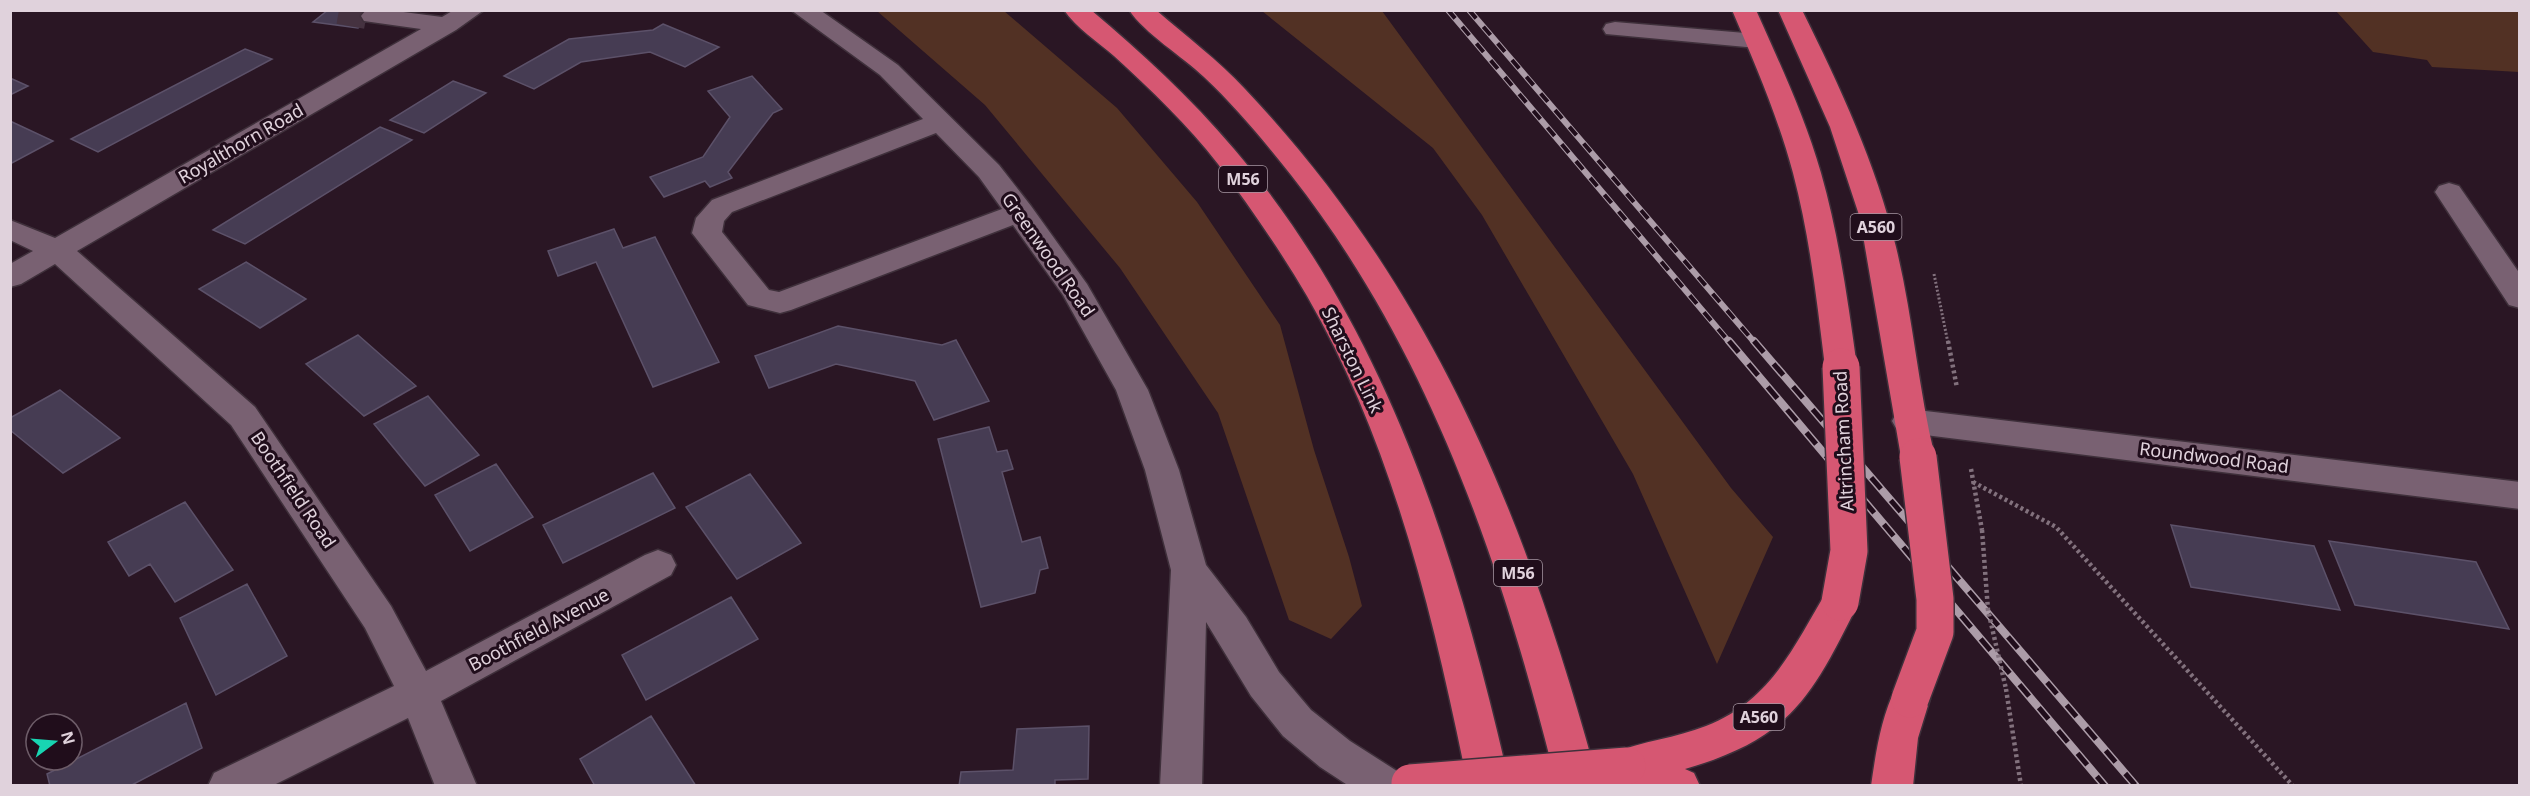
<svg xmlns="http://www.w3.org/2000/svg" width="2530" height="796" font-family="'Noto Sans',sans-serif">
<style>
.green{fill:#523124}
.building{fill:#463c53;stroke:#5c5169;stroke-width:1.5}
.lines{fill:none;stroke-linecap:round;stroke-linejoin:round}
.minor-tunnel{stroke:#453240;stroke-width:28;stroke-dasharray:28 14;stroke-linecap:butt}
.minor-casing{stroke:#3f303b;stroke-width:3}
.highway-casing{stroke:#3f303b;stroke-width:3}
.path-far1{stroke:#82717d;stroke-width:3;stroke-dasharray:2 2;stroke-linecap:butt}
.path{stroke:#82717d;stroke-width:4.5;stroke-dasharray:3 3;stroke-linecap:butt}
.minor{fill:#796172;fill-rule:evenodd}
.highway{fill:#d65772;fill-rule:evenodd}
.rail-far1-casing{stroke:#ac9ca8;stroke-width:6}
.rail-casing{stroke:#ac9ca8;stroke-width:8}
.rail-far1{stroke:#200d1b;stroke-width:4;stroke-dasharray:11;stroke-linecap:butt}
.rail{stroke:#200d1b;stroke-width:5;stroke-dasharray:15;stroke-linecap:butt}
.highway-bridge-casing{stroke:#3f303b;stroke-width:40;stroke-linecap:butt}
.path-bridge{stroke:#82717d;stroke-width:4.5;stroke-dasharray:3 3;stroke-linecap:butt}
.highway-bridge{stroke:#d65772;stroke-width:37}
.labels{text-anchor:middle;stroke-width:6;stroke-linejoin:round;paint-order:stroke}
.shield{fill:#200d1b;stroke:#a697a2;stroke-width:1.5}
.shield-label{font-size:16px;font-weight:bold;fill:#e0d2dc}
.street-label{font-size:18px;fill:#e0d2dc;stroke:#200d1b}
</style>
<rect width="100%" height="100%" fill="#2a1624"/>
<path class="green" d="M877,11H1004L1117,108L1197,202L1280,325L1314,450L1349,557L1362,606L1331,639L1289,620L1218,413L1120,268L985,105Z
M1262,11H1382L1731,488L1773,537L1717,664L1633,474L1482,215L1433,148Z
M2336,11H2519V72L2432,67L2427,60L2373,52Z"/>
<path class="building" d="M328,10H379L358,28L313,22Z
M663,24L719,47L685,67L650,52L581,62L534,89L504,76L569,39L653,30Z
M245,49L272,59L98,152L71,139Z
M752,76L782,109L773,113L728,172L732,178L710,187L705,181L664,197L650,177L703,157L730,117L708,91Z
M10,78L28,86L10,95Z
M453,81L486,93L424,133L390,120Z
M10,121L53,141L10,164Z
M380,127L412,140L245,244L213,230Z
M614,229L623,248L655,237L719,362L653,387L596,262L558,276L548,251Z
M246,262L306,299L260,328L199,289Z
M838,326L942,345L956,340L989,401L934,420L915,381L836,364L769,388L755,356Z
M358,335L416,386L364,416L306,364Z
M60,390L120,438L63,473L10,430V418Z
M428,396L479,455L425,486L374,424Z
M989,427L997,452L1007,450L1013,469L1002,472L1022,542L1040,537L1048,568L1040,570L1035,593L981,607L938,439Z
M496,464L533,517L470,551L435,495Z
M653,473L675,508L563,563L543,525Z
M750,474L801,543L737,579L686,507Z
M185,502L233,570L175,602L150,564L129,576L108,542Z
M2171,525L2314,546L2340,610L2191,587Z
M2329,541L2476,562L2509,629L2355,605Z
M247,584L287,656L216,695L180,618Z
M731,597L758,639L646,700L622,655Z
M186,703L202,748L130,786H50L47,774Z
M651,716L696,786H595L580,759Z
M1089,726L1088,779L1055,780V786H959L961,772L1013,770L1017,729Z"/>
<g class="lines">
<path class="minor-tunnel" d="M339,10L373,16"/>
<g class="minor-casing">
<path id="minor" d="M388,10L442,17L454,10H484L456,30L77,251L255,407L391,606L426,671L645,555L658,550L671,555L676,565L671,575L441,701L477,786H435L408,718L272,786H208L214,773L394,686L365,628L231,425L55,264L21,284L10,287V264L33,251L10,240V220L55,238L421,29L364,21L361,16L366,10Z
M791,10H820L898,65L999,165L1031,206L1087,284L1148,390L1179,470L1206,565L1246,617L1279,672L1311,710L1350,741L1400,773L1406,786H1349L1320,767L1283,736L1251,696L1206,622L1202,786H1160L1171,570L1145,470L1116,390L1063,295L1013,225L791,310L780,313L748,305L692,233L696,218L712,200L923,119L880,75ZM936,133L979,177L1002,209L779,292L769,290L722,232L724,221L732,212Z
M1615,22L1757,34L1766,36L1769,41L1766,46L1757,48L1606,34L1603,29L1606,24Z
M2449,183L2459,186L2520,274V308L2509,305L2435,192L2439,186Z
M1909,409L2520,482V509L1909,433L1897,430L1892,421L1897,412Z"/>
</g>
<g class="highway-casing">
<path id="highway" d="M1064,10H1091C1142,53 1191,98 1234,149C1388,330 1458,558 1510,786H1468C1434,618 1393,445 1307,296C1280,250 1250,207 1218,164C1188,125 1151,90 1114,56C1098,42 1076,28 1064,10Z
M1129,10H1156C1186,36 1218,60 1245,89C1434,288 1529,525 1599,786H1557C1503,569 1431,353 1291,175C1264,141 1235,106 1204,77C1183,57 1144,33 1129,10Z
M1732,10H1756C1780,64 1805,117 1821,173C1839,236 1848,302 1857,367L1852,375L1841,378L1830,375L1825,367C1817,302 1810,237 1793,173C1778,117 1755,64 1732,10Z
M1778,10H1802C1840,87 1876,164 1896,247C1913,316 1918,388 1935,457L1930,466L1918,470L1906,466L1901,457L1860,218L1830,127Z
M1840,587L1853,591L1859,602C1812,696 1792,738 1685,769L1694,773L1700,786H1628L1612,779L1606,766L1612,753C1643,741 1676,738 1706,726C1772,700 1793,647 1827,591Z
M1910,682L1924,687L1930,699L1918,738L1913,786H1871C1876,751 1881,718 1896,687Z"/>
</g>
<path class="path-far1" d="M1934,274L1948,343"/>
<path class="path" d="M1948,341L1957,388
M1971,469L1982,530
M1973,482L2056,527L2293,786
M2006,689L2021,786"/>
<use href="#minor" class="minor"/>
<use href="#highway" class="highway"/>
<g class="rail-far1-casing">
<path id="rail-far1" d="M1448,10L1730,343
M1469,10L1755,343"/>
</g>
<g class="rail-casing">
<path id="rail" d="M1729,341L2105,786
M1754,341L2136,786"/>
</g>
<use href="#rail-far1" class="rail-far1"/>
<use href="#rail" class="rail"/>
<g class="highway-bridge-casing">
<path id="highway-bridge" d="M1840,602L1849,551L1841,367
M1910,699L1935,632V599L1918,457
M1410,783L1627,766"/>
</g>
<path class="path-bridge" d="M1982,530L1988,610L2006,689"/>
<use href="#highway-bridge" class="highway-bridge"/>
</g>
<g class="labels">
<g class="shield">
<rect x="1219" y="166" width="48" height="26" rx="4.5"/>
<rect x="1850.5" y="214" width="51" height="26" rx="4.5"/>
<rect x="1494" y="560" width="48" height="26" rx="4.5"/>
<rect x="1733.5" y="704" width="51" height="26" rx="4.5"/>
</g>
<g class="shield-label">
<text x="1243" y="185">M56</text>
<text x="1876" y="233">A560</text>
<text x="1518" y="579">M56</text>
<text x="1759" y="723">A560</text>
</g>
<g class="street-label">
<text transform="translate(241 144) rotate(-30)" y="6">Royalthorn Road</text>
<text transform="translate(1048 255) rotate(55)" y="6">Greenwood Road</text>
<text transform="translate(1352 360) rotate(64)" y="6">Sharston Link</text>
<text transform="translate(1844 441) rotate(-93)" y="6">Altrincham Road</text>
<text transform="translate(2214 458) rotate(7)" y="6">Roundwood Road</text>
<text transform="translate(293 490) rotate(56)" y="6">Boothfield Road</text>
<text transform="translate(539 630) rotate(-28)" y="6">Boothfield Avenue</text>
</g>
</g>
<rect width="2530" height="796" fill="none" stroke="#e0d2dc" stroke-width="24"/>
<g transform="translate(54 742) rotate(74)"><circle r="28" fill="#200d1b" stroke="#6d5c68" stroke-width="1.5"/>
<path d="M0-4.5L10 22L0 15L-10 22Z" fill="#18d5b2"/>
<text y="-9" font-size="16" font-weight="bold" text-anchor="middle" fill="#e0d2dc">N</text>
</g>
</svg>
